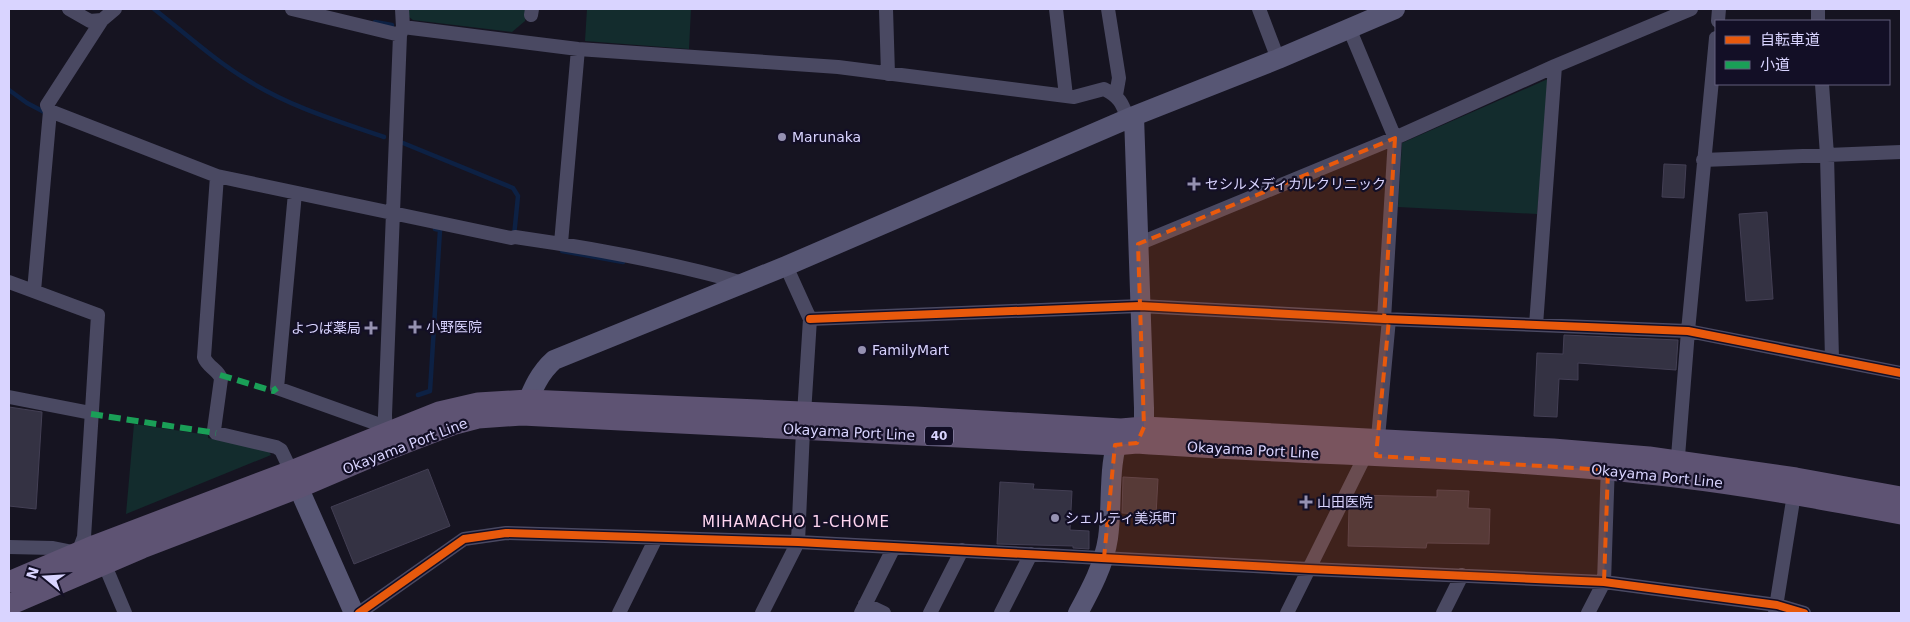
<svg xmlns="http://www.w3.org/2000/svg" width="1910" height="622" font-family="'DejaVu Sans','Noto Sans JP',sans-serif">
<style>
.green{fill:#132c2d}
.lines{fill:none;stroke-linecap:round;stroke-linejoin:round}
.stream{stroke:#0d2144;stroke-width:4.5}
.building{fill:#343243;stroke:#433f54}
.street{stroke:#4a4962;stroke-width:14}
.secondary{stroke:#575674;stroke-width:20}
.primary{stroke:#5e5373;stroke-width:21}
.quiet{stroke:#1a9f57;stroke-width:6;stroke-dasharray:12 6;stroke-linecap:butt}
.cycleway-casing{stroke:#130f26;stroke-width:11}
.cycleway{stroke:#e8590c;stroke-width:8}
.marked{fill:#e8590c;fill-opacity:0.2;stroke:#e8590c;stroke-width:4;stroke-dasharray:10 6;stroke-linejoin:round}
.poi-dot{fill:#9591b1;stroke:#130f26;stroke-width:2}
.labels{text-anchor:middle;stroke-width:4.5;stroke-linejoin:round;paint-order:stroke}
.shield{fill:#130f26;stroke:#9e99be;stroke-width:1}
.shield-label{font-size:12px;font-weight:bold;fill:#d9d4ff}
.poi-label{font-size:14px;fill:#d9d4ff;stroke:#130f26;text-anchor:start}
.street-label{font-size:14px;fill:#d9d4ff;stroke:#130f26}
.neighbourhood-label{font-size:15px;letter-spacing:1px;fill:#ffd6f0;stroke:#130f26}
</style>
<rect width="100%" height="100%" fill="#161421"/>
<path class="green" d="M408,9H527L525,21L512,32L413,20L409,17Z
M587,9H691L689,49L585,41Z
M1550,78L1537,214L1398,207L1402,143Z
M134,424L208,435V438L268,450L271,455L126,514Z"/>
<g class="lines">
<path class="stream" d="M154,9C185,33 215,61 249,81C291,107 338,121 384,137
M375,22L392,25
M9,90L27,103L48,114
M403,143L513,188L518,196L514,236
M562,251L623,262
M418,395L430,391L440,230L435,229"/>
</g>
<path class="building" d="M1664,164L1686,165L1684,198L1662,197Z
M1767,212L1773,299L1746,301L1739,214Z
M1564,335L1678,340L1676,370L1578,363V380L1559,379L1557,417L1534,416L1537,353L1563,354Z
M9,407L42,412L36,509L9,506Z
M428,469L450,526L354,564L331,507Z
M1123,477L1158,479L1156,515L1122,513Z
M1000,482L1034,484L1033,489L1072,491L1070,530L1089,531V549L1073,548V546L997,544Z
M1437,490L1469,491L1468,508L1490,509L1489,544L1427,543L1426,548L1348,546L1349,508L1355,495L1437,497Z"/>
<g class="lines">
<path class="street" d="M69,9L90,21L102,20L115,9
M292,9L400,35
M886,9L888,74
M1056,9L1066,96
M1108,9L1119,78L1116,95
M1259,9L1278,59
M1818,9V21
M531,15L532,9
M1718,21L1719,9
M403,27L578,49L838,67L1074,97L1104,89C1120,97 1122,103 1128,119
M1349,28L1395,138L1384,319
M1822,84L1827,155L1832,359
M50,111L217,176L511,238L515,237C592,248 669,262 743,283
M1703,160L1901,152
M217,176L204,357C207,367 219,370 221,379L214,430L216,433L276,447L281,450L291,471
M295,193L277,388L386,427
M561,243L578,49
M1138,244L1395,138L1555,66L1691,9
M9,282L98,315L84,537L78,553L53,548L9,547
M34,291L50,111L47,105L102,20
M810,319L1140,306L1384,319L1688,331L1901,373
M1536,325L1555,66
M9,397L91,413
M386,440L385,415L400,35L403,27L402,9
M1377,448L1389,319
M1677,469L1688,331L1716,38
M101,556L125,613
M865,604L884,613
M359,613L464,539L506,533L798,542L1309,569L1604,582L1777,605L1804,613
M619,613L656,538
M762,613L798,542L803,430L810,319L786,266
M861,613L894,547
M930,613L962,550
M1001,613L1031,554
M1287,613L1365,456L1366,447
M1443,613L1462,575
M1588,613L1604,582L1608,463
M1775,613L1795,488"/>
<path class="secondary" d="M1134,116L1144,408V427L1137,442
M522,415C531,394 537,375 554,360L786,266L1134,116L1278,59L1395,9
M292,473L354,613
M1078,613C1091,589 1104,565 1108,538C1113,503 1107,463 1121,431"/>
<path class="primary" d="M9,582L96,545L291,471L439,412L478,403L528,400L916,417L1121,429L1144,427L1553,449L1649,457L1796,478L1901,497
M9,605L142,548L298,488L387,450L455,424L478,418L522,415L1115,445L1137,443C1316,456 1497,456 1676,477C1752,486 1827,500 1901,514"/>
<path class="quiet" d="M220,375L273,391L277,388
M91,414L216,433"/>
<g class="cycleway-casing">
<path id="cycleway" d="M810,319L1140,306L1384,319L1688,331L1901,373
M359,613L464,539L506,533L798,542L1309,569L1604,582L1777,605L1804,613"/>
</g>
<use href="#cycleway" class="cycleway"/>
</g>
<path class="marked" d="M1395,138L1384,319H1389L1376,456L1608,470L1604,582L1104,558L1115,445L1137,443L1144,427L1138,244Z"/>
<g class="poi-dot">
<circle cx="782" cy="137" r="5"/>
<path d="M1191.5 176.5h5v5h5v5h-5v5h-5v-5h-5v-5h5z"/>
<path d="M412.5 319.5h5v5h5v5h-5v5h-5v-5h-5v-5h5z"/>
<path d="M368.5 320.5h5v5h5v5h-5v5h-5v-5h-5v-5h5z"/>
<circle cx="862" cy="350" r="5"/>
<path d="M1303.5 494.5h5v5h5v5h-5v5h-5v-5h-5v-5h5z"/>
<circle cx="1055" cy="518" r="5"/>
</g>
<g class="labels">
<rect class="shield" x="925" y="426.5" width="28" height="19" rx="4"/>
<g class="shield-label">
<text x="939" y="440">40</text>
</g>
<g class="poi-label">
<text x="792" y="142">Marunaka</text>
<text x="1205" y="189">セシルメディカルクリニック</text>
<text x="426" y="332">小野医院</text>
<text x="361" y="333" text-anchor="end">よつば薬局</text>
<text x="872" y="355">FamilyMart</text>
<text x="1317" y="507">山田医院</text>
<text x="1065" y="523">シェルティ美浜町</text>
</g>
<g class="street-label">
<text transform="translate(849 432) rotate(3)" y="5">Okayama Port Line</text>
<text transform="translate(405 446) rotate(-21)" y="5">Okayama Port Line</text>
<text transform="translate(1253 450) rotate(3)" y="5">Okayama Port Line</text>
<text transform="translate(1657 476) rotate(6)" y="5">Okayama Port Line</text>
</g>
<g class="neighbourhood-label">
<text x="796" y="527">MIHAMACHO 1-CHOME</text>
</g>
</g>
<rect width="1910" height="622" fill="none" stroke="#d9d4ff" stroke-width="20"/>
<rect x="1715" y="20" width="175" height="65" fill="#130f26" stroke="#625e7d"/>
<rect x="1725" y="36" width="25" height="8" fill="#e8590c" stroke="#625e7d"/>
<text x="1760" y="45" font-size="15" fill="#d9d4ff">自転車道</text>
<rect x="1725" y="61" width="25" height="8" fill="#1a9f57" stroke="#625e7d"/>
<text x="1760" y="70" font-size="15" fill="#d9d4ff">小道</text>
<g transform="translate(45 577) rotate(288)" stroke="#130f26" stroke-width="4" paint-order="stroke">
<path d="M0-4L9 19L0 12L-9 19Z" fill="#d9d4ff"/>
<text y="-8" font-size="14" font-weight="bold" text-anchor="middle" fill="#d9d4ff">N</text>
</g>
</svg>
